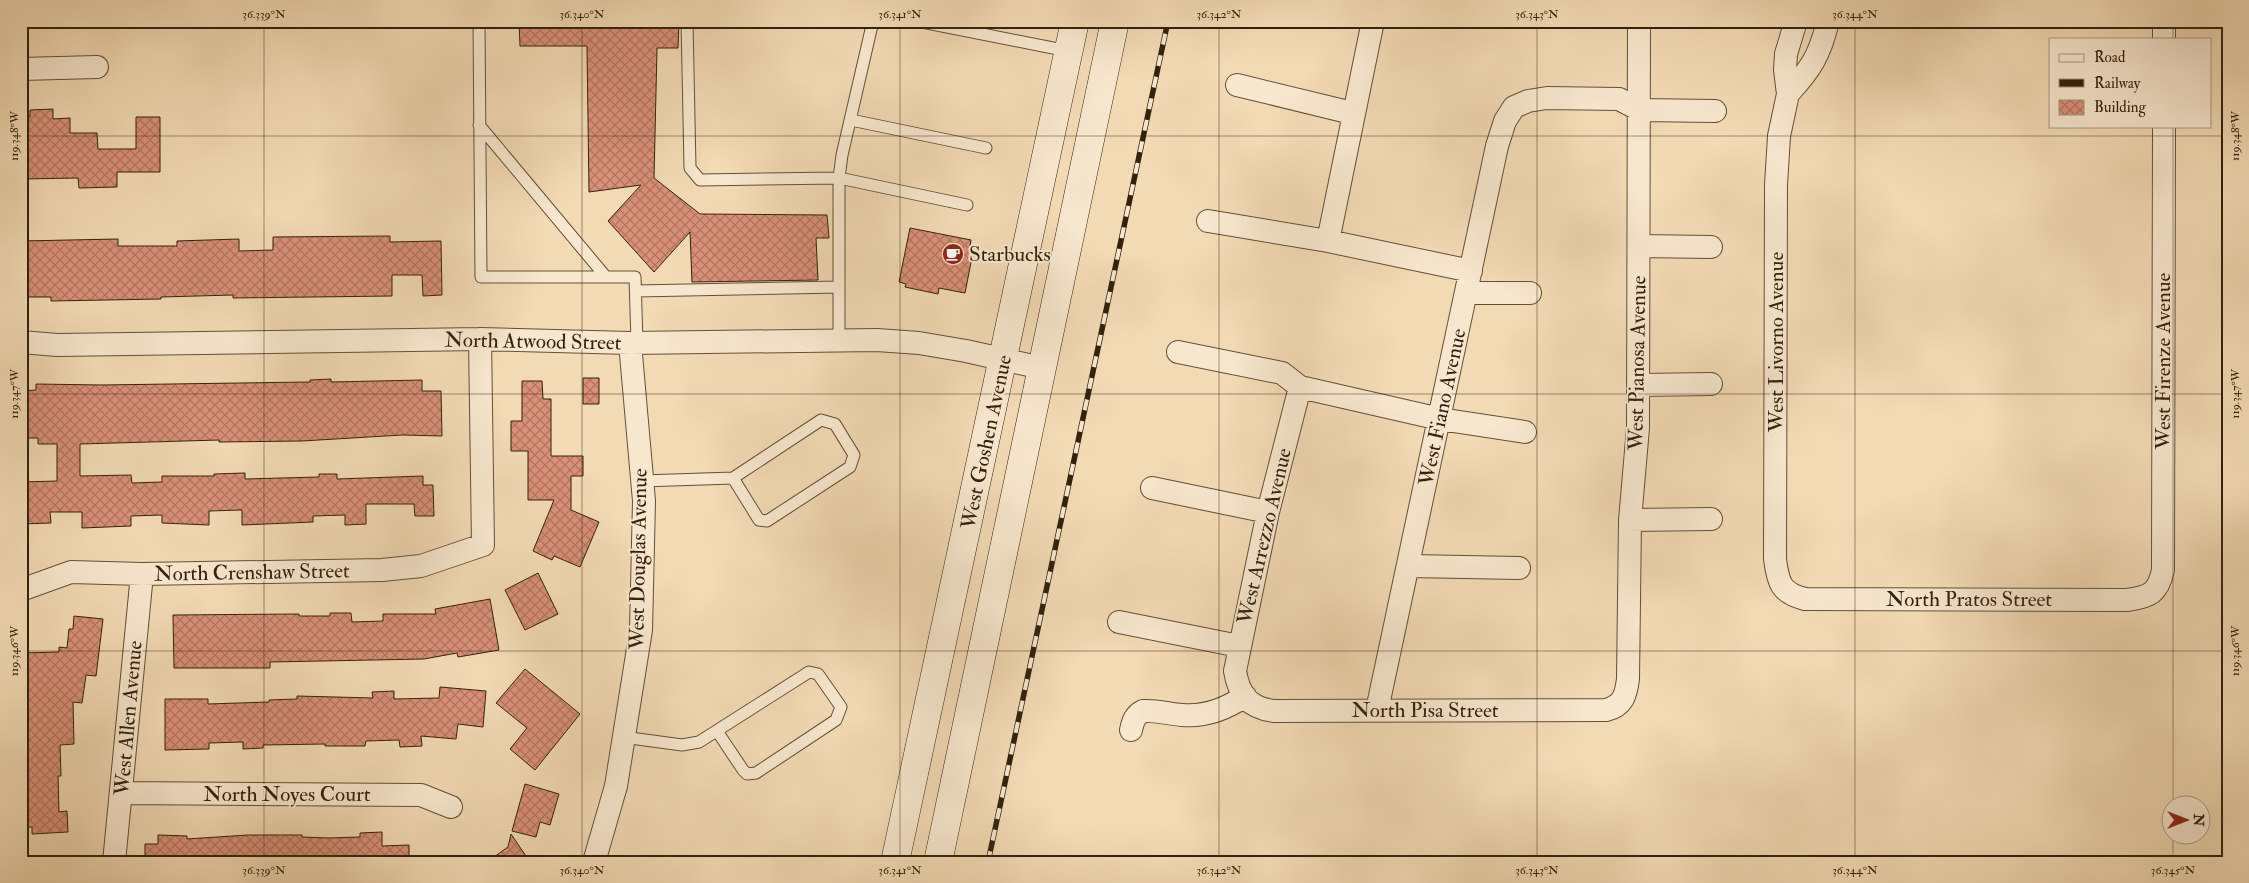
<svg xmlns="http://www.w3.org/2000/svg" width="2249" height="883" font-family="'IM FELL Double Pica',serif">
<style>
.building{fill:url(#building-cross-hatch);stroke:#32210e}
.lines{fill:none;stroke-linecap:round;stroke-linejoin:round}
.service-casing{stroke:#624f38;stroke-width:13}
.minor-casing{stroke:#624f38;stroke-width:24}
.secondary-casing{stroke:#32210e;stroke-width:29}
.service{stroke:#f7e7ce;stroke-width:11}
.minor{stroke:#f7e7ce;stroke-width:22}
.secondary{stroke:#f7e7ce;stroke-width:28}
.rail-casing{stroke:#32210e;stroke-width:5.5}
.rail{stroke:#f7e7ce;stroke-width:4;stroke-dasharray:11;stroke-linecap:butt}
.ticks{fill:none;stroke:#32210e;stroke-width:1;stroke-opacity:0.45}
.labels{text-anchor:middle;stroke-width:4;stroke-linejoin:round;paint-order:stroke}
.poi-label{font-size:21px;fill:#32210e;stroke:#f7e7ce;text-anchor:start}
.street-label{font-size:21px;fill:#32210e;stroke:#f7e7ce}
.neatline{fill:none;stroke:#32210e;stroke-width:2}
.ticks-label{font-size:12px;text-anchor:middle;fill:#32210e}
</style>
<defs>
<pattern id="building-cross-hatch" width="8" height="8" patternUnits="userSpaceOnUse" patternTransform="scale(1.25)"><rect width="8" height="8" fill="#db9078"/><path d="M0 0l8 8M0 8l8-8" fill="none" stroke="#b27561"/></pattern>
</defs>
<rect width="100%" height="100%" fill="#f2dab4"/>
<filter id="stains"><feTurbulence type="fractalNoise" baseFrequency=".004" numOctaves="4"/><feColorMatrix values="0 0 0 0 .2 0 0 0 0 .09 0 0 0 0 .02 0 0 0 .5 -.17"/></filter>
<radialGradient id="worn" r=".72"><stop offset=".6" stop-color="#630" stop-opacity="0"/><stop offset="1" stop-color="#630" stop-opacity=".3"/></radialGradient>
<path class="building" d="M519,21H679L678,48H657L654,178L700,214L827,215L829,238H816L818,280L692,282L690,232L654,272L608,221L641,185L589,192L587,46H520Z
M53,109V119L70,118V133H97L98,149H136V117H160V172H117V187L79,188L78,178L21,179V117H30V110Z
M910,228L971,240L970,246L974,247L965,293L939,288L938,294L905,287L906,284L899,282Z
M390,236V242L441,241L442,295L423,296L422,275H392V296L233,298V295L161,297V299L51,301V297H21V241L118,239V246H177V241L239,239V251L273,250V237Z
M583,378H599V404H583Z
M331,379V382L422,380V391H441L442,436L402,435L302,441L219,442V440L80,444V476L131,475L132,483L162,482V476H214V474L245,473V479L319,477V474H337V479L423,476V485H433L434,516H415L414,504H366V524L345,525V515L313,516V522L242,525V510L209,511V525L162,523V515L131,516V526L82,528V512H50L51,523L21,524V482L57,481V444H38V438H21V391L36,390V384L102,385L310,382V380Z
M522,381H542L543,399H551V456H583V476H571V510L599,522L580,567L554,556L552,560L533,551L554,500H528V451H511V421H522Z
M538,573L558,614L525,630L505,590Z
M490,599L499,650L458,657L457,653L424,659L270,662V668H174L173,615L299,614V616H330V613H351L352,622L383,621V614H436L435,609Z
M74,616L103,619L96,676L86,675L82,703L73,702L74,744L60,745L61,776H58L59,812L67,811L68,832L32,834V827H21V653L59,652V647L67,648L69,629H73Z
M525,669L580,714L535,770L510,749L527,728L496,703Z
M440,687L486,691L483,727L458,724L456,739L421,736L422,746L400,747L399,740L366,741L365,746H325V744L263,745V748L243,749V742L209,743V749L165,750V699H208V704L269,702V700L297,699V696L373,698L372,692L394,691V699L439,698Z
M525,784L559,794L550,825L540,822L536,837L512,831Z
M382,832V846L409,845V862H145V844H158V835L187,836V839L248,835H302V837L329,838L360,837V833Z
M511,834L530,862H487L508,847Z"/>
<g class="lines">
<g class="service-casing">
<path id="service" d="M479,21L481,277H635L637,343
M687,21L690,168L700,180L839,178L967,205
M917,21L1068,51
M851,120L986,148
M479,125L606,277
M636,291L839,287
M839,339V178L842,155L873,21
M642,481L733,478L759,520L767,521L850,467L854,455L835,424L821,420L733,478
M623,737L682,745L699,742L809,672L818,674L841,707L836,720L756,773L747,774L743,770L717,731"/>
</g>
<g class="minor-casing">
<path id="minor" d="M1796,21L1786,54L1785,70L1788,94L1779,136L1776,185L1775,559C1778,583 1781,593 1805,599L2127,600C2150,597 2158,593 2163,570L2164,126
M2164,39V21
M21,69L97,67
M1237,85L1352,113
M1788,94C1811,69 1820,55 1828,21
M1208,221L1328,241L1471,271
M1328,241L1373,21
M1639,246L1711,247
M1466,293H1530
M21,342L57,345L480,339L630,343L877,340L919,343L966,351L1042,368
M1178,352L1282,373L1300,387L1440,419L1525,432
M1639,385L1711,384
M1300,387L1268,512L1235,671C1239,695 1249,708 1274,711L1606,710C1623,706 1626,695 1628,679L1630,520L1638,428L1639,21
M1152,488L1268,512
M1630,520L1711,519
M1409,566L1519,568
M21,590L71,572L142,574L382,570L421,566L483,545L480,339
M1119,622L1239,646
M1377,710L1497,146L1505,121L1514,107L1528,101L1547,98L1619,99L1640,110L1715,111
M1131,730C1133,721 1135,715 1143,711C1156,710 1169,714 1182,715C1205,717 1226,709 1245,696
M122,793L421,795L451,807
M114,862L142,574
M594,862L616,786L641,630L644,501L630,343"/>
</g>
<g class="secondary-casing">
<path id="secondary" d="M895,862L1075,21
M938,862L1115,21"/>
</g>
<use href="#service" class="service"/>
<use href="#minor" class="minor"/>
<use href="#secondary" class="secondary"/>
<g class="rail-casing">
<path id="rail" d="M988,862L1168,21"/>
</g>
<use href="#rail" class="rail"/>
</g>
<path class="ticks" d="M264,21V862M582,21V862M900,21V862M1219,21V862M1537,21V862M1855,21V862M2173,21V39M2173,126V806M21,136H2228M21,394H2228M21,651H2228M2173,836V862"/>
<defs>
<g id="cafe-disc" transform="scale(1.125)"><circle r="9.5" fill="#8f2418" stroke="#f7e7ce"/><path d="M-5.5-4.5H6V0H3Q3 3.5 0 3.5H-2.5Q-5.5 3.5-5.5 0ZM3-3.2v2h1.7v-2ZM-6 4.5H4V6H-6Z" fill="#fff"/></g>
</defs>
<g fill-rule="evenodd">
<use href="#cafe-disc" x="953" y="254"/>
</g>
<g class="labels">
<g class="poi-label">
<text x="969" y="261">Starbucks</text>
</g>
<g class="street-label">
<text transform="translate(533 341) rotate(1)" y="7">North Atwood Street</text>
<text transform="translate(1776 342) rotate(-90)" y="7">West Livorno Avenue</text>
<text transform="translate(2163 361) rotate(-90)" y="7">West Firenze Avenue</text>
<text transform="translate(1637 363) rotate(-89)" y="7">West Pianosa Avenue</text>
<text transform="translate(1442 407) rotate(-78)" y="7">West Fiano Avenue</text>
<text transform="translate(986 442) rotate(-78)" y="7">West Goshen Avenue</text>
<text transform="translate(1264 536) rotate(-77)" y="7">West Arrezzo Avenue</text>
<text transform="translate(638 559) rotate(-89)" y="7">West Douglas Avenue</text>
<text transform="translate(252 572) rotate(-1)" y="7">North Crenshaw Street</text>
<text x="1969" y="606">North Pratos Street</text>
<text x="1425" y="717">North Pisa Street</text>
<text transform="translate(128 718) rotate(-85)" y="7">West Allen Avenue</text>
<text x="287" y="801">North Noyes Court</text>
</g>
</g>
<rect width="2249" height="883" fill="none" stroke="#f2dab4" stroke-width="55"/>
<rect x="2049" y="38" width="162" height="90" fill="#f7e7ce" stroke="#a89881"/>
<rect x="2059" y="54" width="25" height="8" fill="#f7e7ce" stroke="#a89881"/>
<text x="2094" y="62" font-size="15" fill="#32210e">Road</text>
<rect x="2059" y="79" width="25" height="8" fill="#32210e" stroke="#a89881"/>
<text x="2094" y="88" font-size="15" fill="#32210e">Railway</text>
<rect x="2059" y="100" width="25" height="15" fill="url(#building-cross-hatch)" stroke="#a89881"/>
<text x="2094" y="112" font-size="15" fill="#32210e">Building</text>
<g transform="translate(2186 820) rotate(90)"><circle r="24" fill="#f7e7ce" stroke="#a89881"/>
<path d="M0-4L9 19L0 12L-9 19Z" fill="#8f2418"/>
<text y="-8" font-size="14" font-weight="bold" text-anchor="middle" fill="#32210e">N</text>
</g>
<rect x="28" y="28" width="2194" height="828" class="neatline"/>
<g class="ticks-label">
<text x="264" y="18">36.339°N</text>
<text x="582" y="18">36.340°N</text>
<text x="900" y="18">36.341°N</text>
<text x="1219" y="18">36.342°N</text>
<text x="1537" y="18">36.343°N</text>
<text x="1855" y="18">36.344°N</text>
<text transform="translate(2235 136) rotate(-90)" y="4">119.348°W</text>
<text transform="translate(14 136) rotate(-90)" y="4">119.348°W</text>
<text transform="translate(2235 394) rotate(-90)" y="4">119.347°W</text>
<text transform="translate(14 394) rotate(-90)" y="4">119.347°W</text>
<text transform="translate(2235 651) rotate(-90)" y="4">119.346°W</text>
<text transform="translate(14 651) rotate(-90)" y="4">119.346°W</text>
<text x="264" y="874">36.339°N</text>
<text x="582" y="874">36.340°N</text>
<text x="900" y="874">36.341°N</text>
<text x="1219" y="874">36.342°N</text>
<text x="1537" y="874">36.343°N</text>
<text x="1855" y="874">36.344°N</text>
<text x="2173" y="874">36.345°N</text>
</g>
<rect width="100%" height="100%" filter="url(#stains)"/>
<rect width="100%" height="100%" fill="url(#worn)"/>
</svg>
